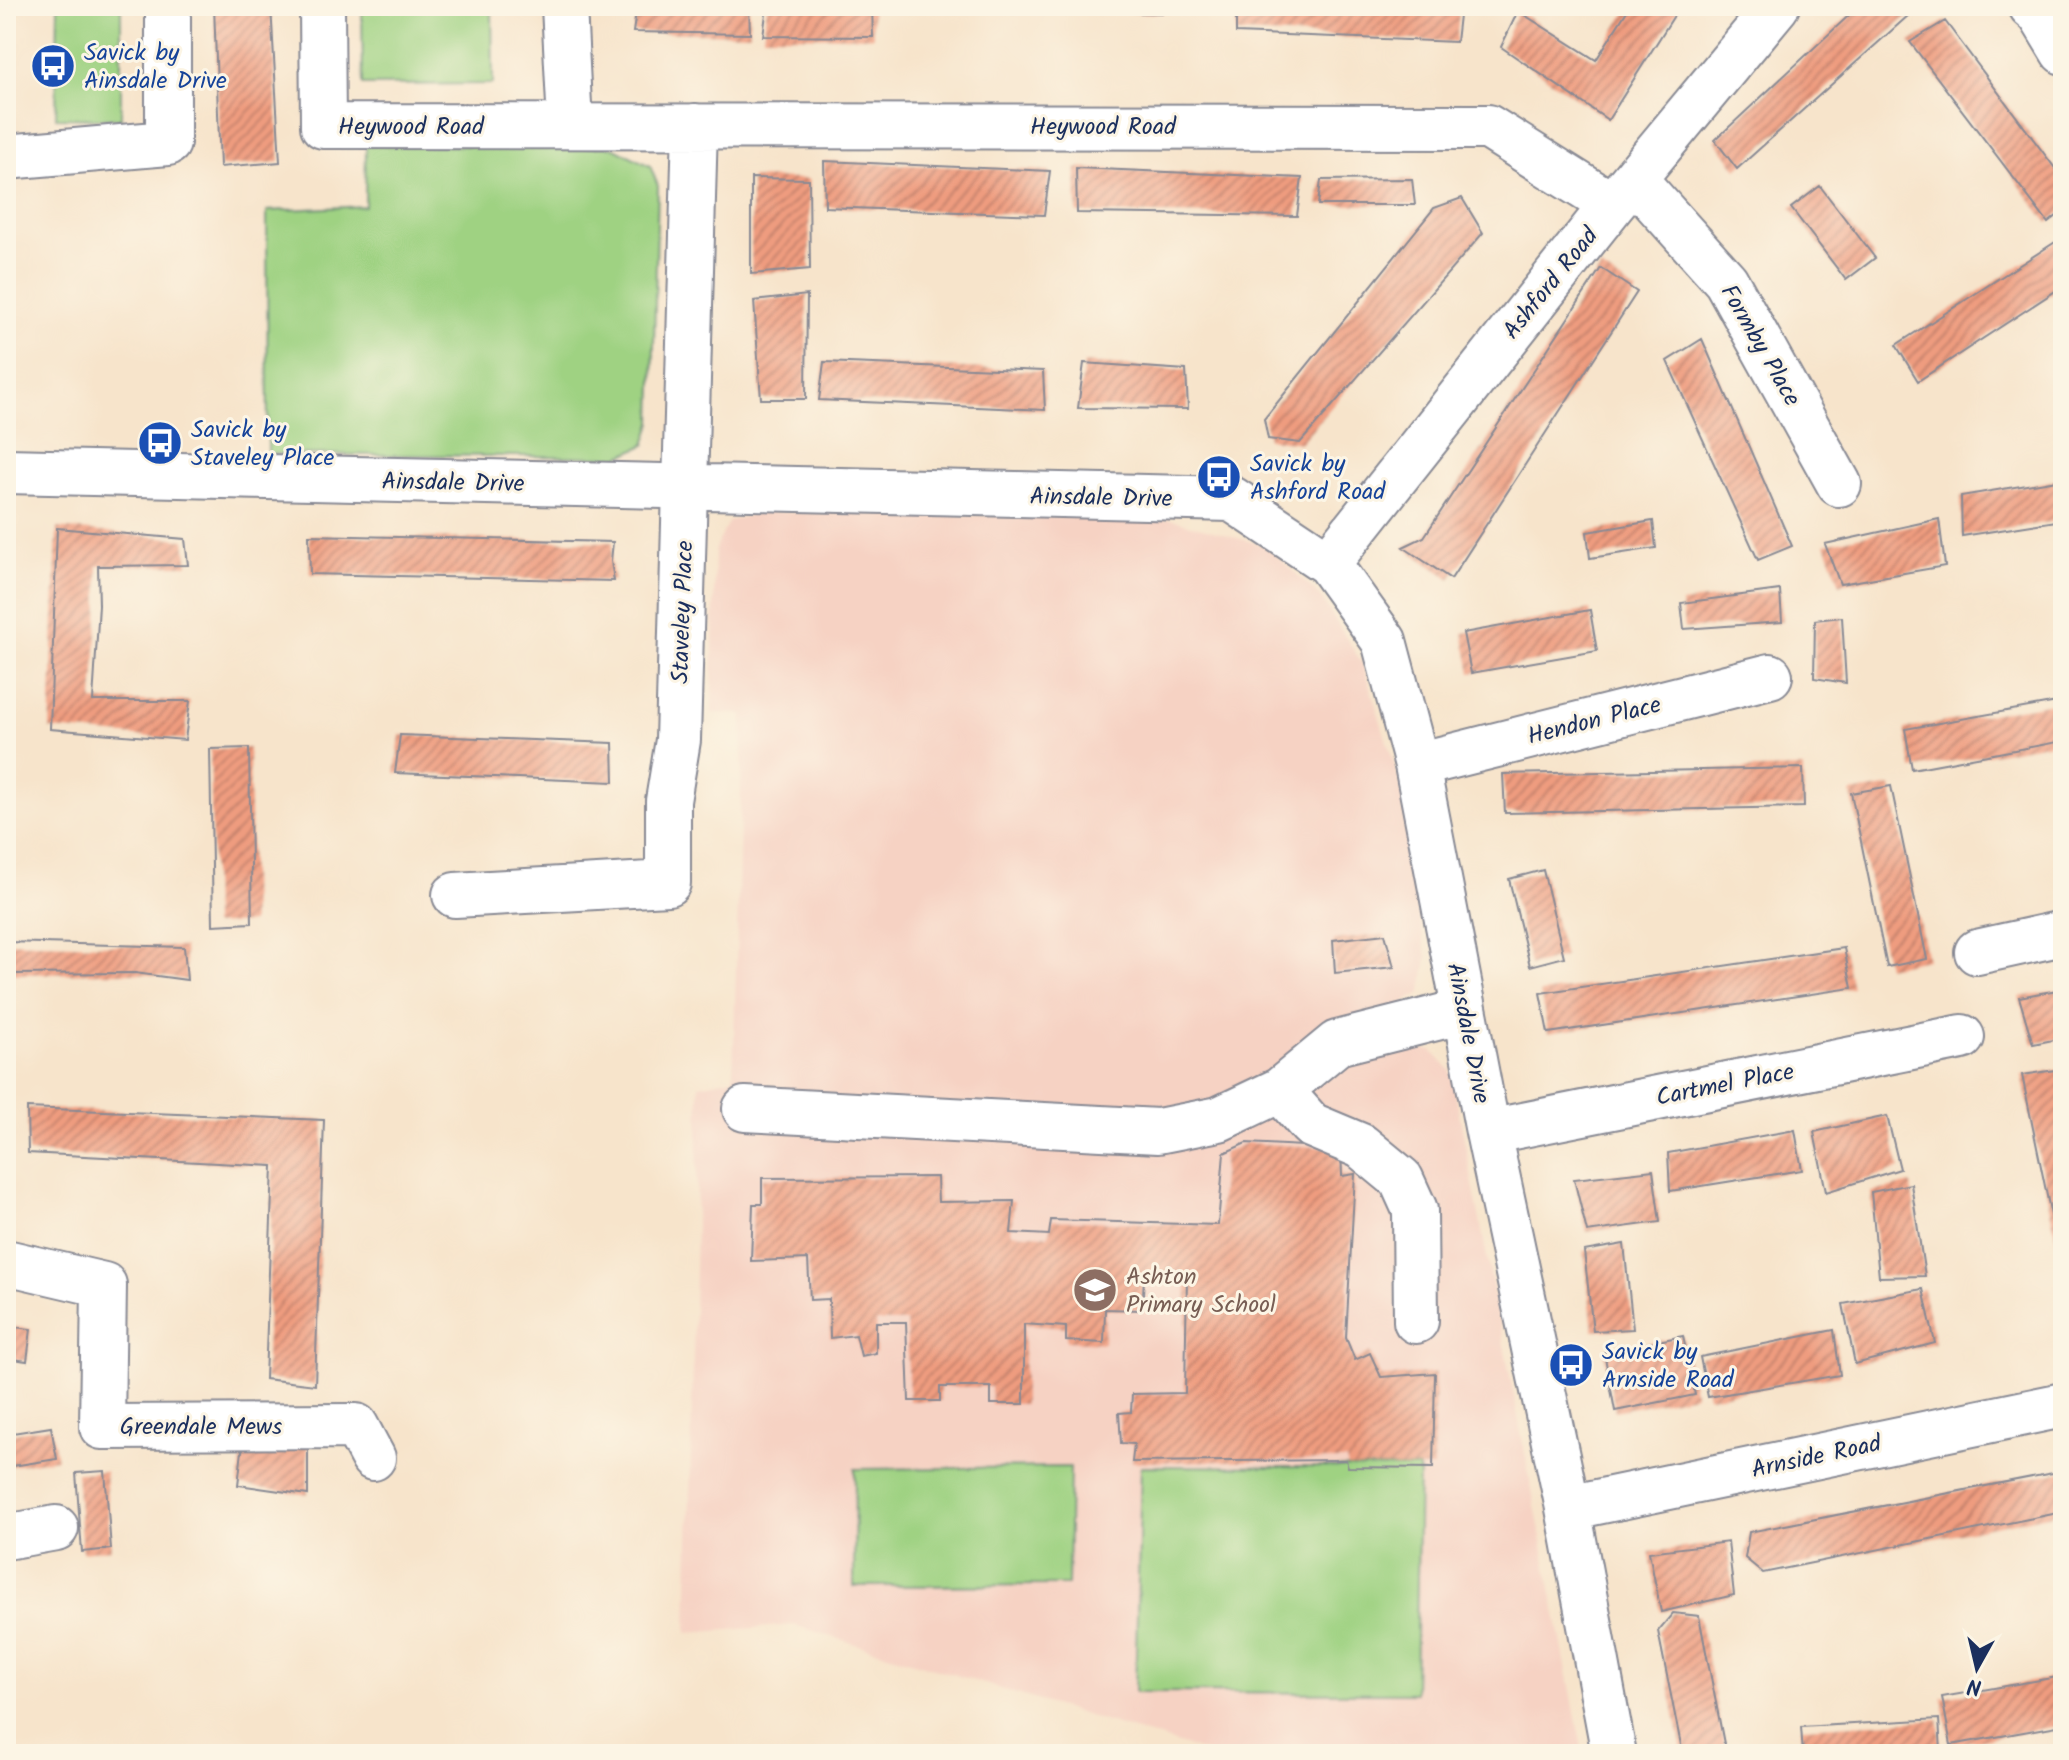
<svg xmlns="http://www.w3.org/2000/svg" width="2069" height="1760" font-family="Kalam,sans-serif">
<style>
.built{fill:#f6d2c3}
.green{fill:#9fd282;stroke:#5d8070;stroke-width:2}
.building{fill:url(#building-hatch)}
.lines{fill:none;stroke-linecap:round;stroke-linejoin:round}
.minor-casing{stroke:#898a94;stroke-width:48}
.minor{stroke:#fff;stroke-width:44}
.labels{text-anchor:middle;stroke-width:6;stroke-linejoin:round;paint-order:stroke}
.transit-label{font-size:24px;fill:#164399;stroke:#fcf5e5;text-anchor:start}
.street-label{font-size:24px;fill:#1b2f5e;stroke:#fcf5e5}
.education-label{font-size:24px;fill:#785e54;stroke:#fcf5e5;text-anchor:start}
</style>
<defs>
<pattern id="building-hatch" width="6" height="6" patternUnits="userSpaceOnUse" patternTransform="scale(2)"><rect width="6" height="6" fill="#ef9c7f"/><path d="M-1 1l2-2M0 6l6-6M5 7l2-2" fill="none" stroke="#c1806b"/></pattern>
</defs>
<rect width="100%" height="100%" fill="#fcf5e5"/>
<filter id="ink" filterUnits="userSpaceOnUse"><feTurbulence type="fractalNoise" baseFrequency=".0125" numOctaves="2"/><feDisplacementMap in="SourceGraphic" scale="16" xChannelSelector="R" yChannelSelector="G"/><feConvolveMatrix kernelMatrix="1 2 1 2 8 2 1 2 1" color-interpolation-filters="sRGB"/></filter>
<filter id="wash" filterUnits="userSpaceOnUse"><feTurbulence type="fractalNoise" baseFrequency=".006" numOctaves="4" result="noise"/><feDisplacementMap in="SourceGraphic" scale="32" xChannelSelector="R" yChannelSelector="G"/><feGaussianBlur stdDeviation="1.8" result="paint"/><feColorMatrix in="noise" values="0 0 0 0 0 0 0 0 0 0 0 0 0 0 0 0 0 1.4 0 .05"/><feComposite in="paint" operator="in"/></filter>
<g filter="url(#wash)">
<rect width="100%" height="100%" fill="#f7e4cb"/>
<path class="built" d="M762,512L1170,519L1266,546L1320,596L1363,665L1401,786L1410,872L1427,958L1421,993L1398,1006L1401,1046L1432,1051L1451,1071L1583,1754H1211L794,1625L687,1633L699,1085L733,1078L743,714L712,713L715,549L729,521Z"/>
<path class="green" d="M58,6H121V119L56,118Z
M492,8L493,84L363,85L362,9Z
M366,145L613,147L650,166L658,186L652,423L645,445L618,457L268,454L267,211L365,206Z
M1141,1466L1419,1468L1415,1693L1135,1692Z
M1070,1467L1068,1585L854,1586L855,1469Z"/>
<g id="blocks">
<path class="building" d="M214,6H271L280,162L220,167Z
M637,6H749L750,34L633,32Z
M767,6H872L873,37L763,36Z
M1129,6H1187V13H1129Z
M1236,6H1460L1456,42L1236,33Z
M1630,6H1680L1608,120L1501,47L1518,11L1596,60Z
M1859,6H1919L1737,169L1715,140Z
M1945,21L2063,179V211L2048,223L1910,42Z
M824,161L1050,171L1044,215L825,207Z
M1076,168L1302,178L1297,216L1077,213Z
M751,178L809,179L810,269L751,274Z
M1412,179L1415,205H1318L1321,180Z
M1820,186L1875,258L1846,280L1791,208Z
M1462,198L1483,233L1300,443L1268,439L1264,419L1434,208Z
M2063,237V286L1918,381L1896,345Z
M1601,268L1637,292L1451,579L1403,547L1424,537Z
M807,295L806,399H761L754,301Z
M1702,339L1792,546L1758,560L1667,361Z
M824,362L1043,371L1045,410L819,400Z
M1084,363L1186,370L1188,409L1078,408Z
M2063,479V520L1962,536L1961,496Z
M1939,519L1945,566L1840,584L1825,544Z
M1653,521L1656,548L1590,558L1587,532Z
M57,528L185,539L188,565L98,566L99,605L93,701H190L185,740L50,729Z
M309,535L613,542L611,561L614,581L310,574Z
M1780,590L1782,622L1684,629L1681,603Z
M1590,610L1597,651L1471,673L1463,633Z
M1842,617L1846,683L1814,678L1815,620Z
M2063,701V741L1912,769L1905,729Z
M400,735L613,743L614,782L395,773Z
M249,748L252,923L213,925L210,749Z
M1803,768L1804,807L1505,813L1503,774Z
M1891,786L1927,959L1887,967L1851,793Z
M1543,870L1564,957L1530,966L1509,879Z
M1385,934L1394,967L1335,973L1333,940Z
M6,942L184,947L187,980L135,973L6,974Z
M1844,948L1852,988L1548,1033L1540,993Z
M2063,989V1038L2033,1044L2019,997Z
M2063,1069V1248L2058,1249L2022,1075Z
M27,1108L324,1120L315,1385L265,1379L273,1166L28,1153Z
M1887,1116L1900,1169L1826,1192L1814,1132Z
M1795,1130L1802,1170L1670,1191L1668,1153Z
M1246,1143L1341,1148L1342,1176L1355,1174L1346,1338L1355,1360L1370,1353L1381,1377L1435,1373L1433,1468L1348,1467L1346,1460L1132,1462L1134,1444L1121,1443L1119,1413L1131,1412L1132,1394L1185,1393L1187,1276L1144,1278L1142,1310L1105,1309L1104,1343L1066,1341V1327L1024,1324V1404H991V1387H940V1401H909L906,1322H876V1353L861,1356L856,1335L830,1338L829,1299L810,1300L808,1259L751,1261L753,1204H762V1178L937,1177L938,1202L1014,1201L1011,1233L1049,1235L1051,1220L1218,1225L1224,1153Z
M1653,1170L1660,1222L1587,1232L1574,1179Z
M1911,1184L1925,1276L1879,1277L1871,1192Z
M1624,1244L1633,1329L1593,1331L1584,1251Z
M1923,1289L1935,1343L1855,1364L1843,1304Z
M6,1326L31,1329L27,1361L6,1358Z
M1834,1330L1840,1375L1708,1397L1700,1357Z
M1683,1336L1695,1395L1615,1411L1604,1352Z
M51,1427L57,1459L6,1467V1434Z
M244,1434L308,1442V1495L238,1485Z
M105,1471L111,1549L82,1552L76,1473Z
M2063,1471V1512L1763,1573L1745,1558L1749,1532Z
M1728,1542L1734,1595L1661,1612L1649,1552Z
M1673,1613L1699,1616L1726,1754L1682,1750L1658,1631Z
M2063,1676V1725L1951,1745L1942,1697Z
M1939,1719L1941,1751L1803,1754L1801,1727Z"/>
</g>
</g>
<g filter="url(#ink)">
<use href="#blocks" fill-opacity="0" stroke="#898a94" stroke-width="2"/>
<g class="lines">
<g class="minor-casing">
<path id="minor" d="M322,6L323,126L1488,127L1612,205
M564,6L570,125
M2031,6L2040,14L2063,52
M6,157L168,143V6
M1636,181L1726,281L1839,484
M6,471L1232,499L1328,563L1384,641L1417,765L1488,1132L1568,1508L1614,1754
M1328,563L1612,205L1777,6
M1417,765L1770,676
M455,895L668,883V801L678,740L695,126
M1977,952L2063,933
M1280,1090L1311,1125L1361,1146L1401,1179L1415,1210L1416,1321
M745,1109L1158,1131L1219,1119L1280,1090L1337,1043L1464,1011
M1488,1132L1962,1037
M6,1262L104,1285L102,1427L356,1426L373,1458
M1568,1508L2063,1405
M6,1537L56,1528"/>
</g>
<use href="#minor" class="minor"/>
</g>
</g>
<defs>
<g id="bus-disc" transform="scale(2.3)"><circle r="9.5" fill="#1a4fb4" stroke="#fcf5e5"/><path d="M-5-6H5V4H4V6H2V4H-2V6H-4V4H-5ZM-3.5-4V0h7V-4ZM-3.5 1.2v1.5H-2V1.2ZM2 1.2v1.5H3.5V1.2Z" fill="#fff"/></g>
<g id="school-disc" transform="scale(2.3)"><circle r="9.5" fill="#8d6e63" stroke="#fcf5e5"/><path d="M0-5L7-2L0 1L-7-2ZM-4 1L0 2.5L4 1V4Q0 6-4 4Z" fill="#fff"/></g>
</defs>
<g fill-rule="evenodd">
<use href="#bus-disc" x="53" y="66"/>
<use href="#bus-disc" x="160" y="443"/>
<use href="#bus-disc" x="1219" y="477"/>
<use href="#school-disc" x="1095" y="1290"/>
<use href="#bus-disc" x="1571" y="1365"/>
</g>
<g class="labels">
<g class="transit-label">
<text x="84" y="60">Savick by<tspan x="84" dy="28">Ainsdale Drive</tspan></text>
<text x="191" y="437">Savick by<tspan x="191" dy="28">Staveley Place</tspan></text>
<text x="1250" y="471">Savick by<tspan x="1250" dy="28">Ashford Road</tspan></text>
<text x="1602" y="1359">Savick by<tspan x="1602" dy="28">Arnside Road</tspan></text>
</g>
<g class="street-label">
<text x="411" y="134">Heywood Road</text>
<text x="1103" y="134">Heywood Road</text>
<text transform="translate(1550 283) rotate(-51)" y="8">Ashford Road</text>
<text transform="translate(1761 345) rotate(60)" y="8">Formby Place</text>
<text transform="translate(453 482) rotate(1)" y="8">Ainsdale Drive</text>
<text transform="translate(1101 497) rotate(1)" y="8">Ainsdale Drive</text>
<text transform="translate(682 612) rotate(-88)" y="8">Staveley Place</text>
<text transform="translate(1594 720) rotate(-14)" y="8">Hendon Place</text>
<text transform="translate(1469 1033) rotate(79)" y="8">Ainsdale Drive</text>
<text transform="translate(1725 1084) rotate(-11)" y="8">Cartmel Place</text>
<text x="201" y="1434">Greendale Mews</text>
<text transform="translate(1816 1456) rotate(-12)" y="8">Arnside Road</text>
</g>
<g class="education-label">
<text x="1126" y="1284">Ashton<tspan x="1126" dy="28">Primary School</tspan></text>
</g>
</g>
<rect width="2069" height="1760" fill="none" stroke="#fcf5e5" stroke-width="32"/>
<g transform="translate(1977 1668) rotate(188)" stroke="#fcf5e5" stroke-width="6" paint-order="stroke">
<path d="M0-6L14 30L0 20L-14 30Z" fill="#1b2f5e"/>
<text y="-12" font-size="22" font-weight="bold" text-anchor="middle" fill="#1b2f5e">N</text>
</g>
</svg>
